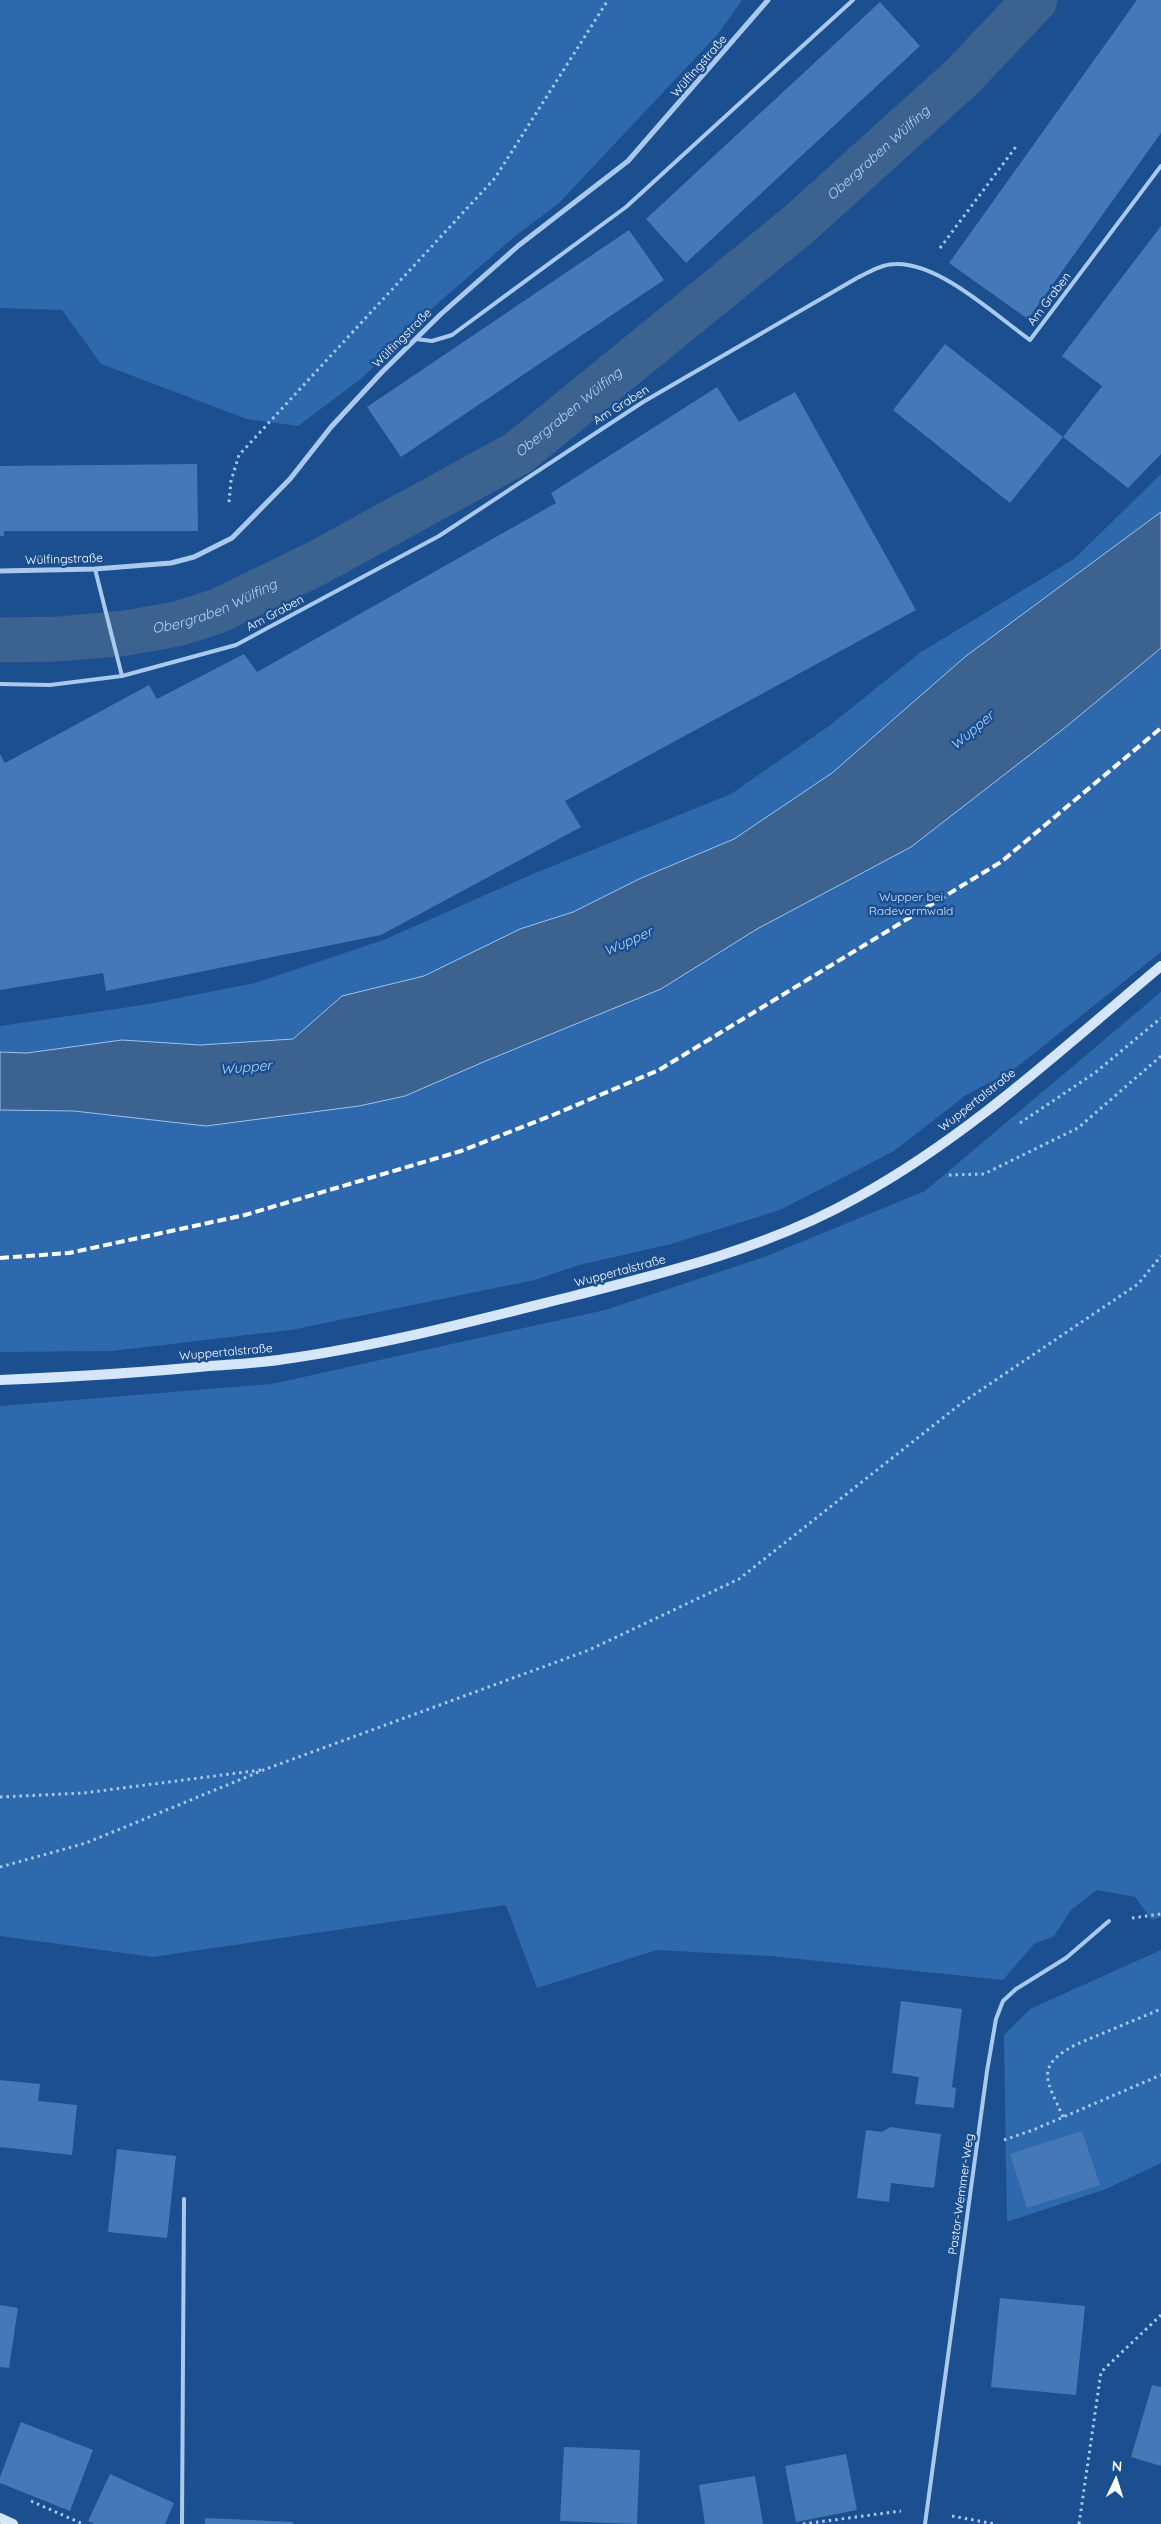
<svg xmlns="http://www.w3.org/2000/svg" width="1161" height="2524" font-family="Quicksand,sans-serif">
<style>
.green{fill:#2e69ad}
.water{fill:#3c6290;stroke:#9cc4f0}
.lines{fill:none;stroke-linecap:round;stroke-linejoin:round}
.canal{stroke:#3c6290;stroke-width:45}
.building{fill:#4478b7}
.path{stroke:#a9c9ee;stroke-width:3;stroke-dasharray:2.5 4;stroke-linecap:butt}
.service{stroke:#a9c9ee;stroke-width:4}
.minor{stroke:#a9c9ee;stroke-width:5}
.secondary{stroke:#d6e6fa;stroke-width:10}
.rail{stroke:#fff;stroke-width:4;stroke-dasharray:9 4;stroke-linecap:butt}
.labels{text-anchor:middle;stroke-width:5;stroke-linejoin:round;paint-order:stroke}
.street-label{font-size:12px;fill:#fff;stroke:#1b4f8f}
.park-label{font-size:12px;fill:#cfe3fa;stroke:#1b4f8f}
.water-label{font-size:14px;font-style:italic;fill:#b5d3f5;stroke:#1b4f8f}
</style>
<rect width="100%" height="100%" fill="#1b4f8f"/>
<path class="green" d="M0,0H742L718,34L559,203L514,237L438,303L362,378L298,426L247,419L101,364L62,310L0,308Z
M1161,474V952L1012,1071L966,1095L894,1151L780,1210L671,1244L579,1265L535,1280L291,1330L112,1351L0,1352V1026L143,1005L255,983L386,939L535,873L731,794L829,726L921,652L1074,559Z
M1161,992V1917L1152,1920L1135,1897L1097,1890L1071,1910L1054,1936L1034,1944L1003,1980L770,1956L657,1950L537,1988L506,1905L153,1957L0,1936V1406L272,1384L605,1310L767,1256L925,1191Z
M1161,1950V2163L1106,2189L1007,2222L1004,2035L1030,2009Z"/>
<path class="water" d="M1161,512V648L1067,726L911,847L757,929L661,989L488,1060L405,1096L359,1106L206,1126L74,1111L0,1110V1052L27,1053L122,1040L200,1045L293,1039L342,996L424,976L520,929L573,912L639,879L734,839L832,773L966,656Z"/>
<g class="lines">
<path class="canal" id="s1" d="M0,640L59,639L126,633L177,624L218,611L317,563L518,453L798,225L962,77L1035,0"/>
</g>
<path class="building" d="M1137,0H1161V133L1028,319L949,263Z
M880,2L920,46L686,263L646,219Z
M1161,226V454L1128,488L1063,437L1102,386L1062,356Z
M629,230L664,280L401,457L367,407Z
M945,344L1063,437L1010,503L893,410Z
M717,387L739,422L795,392L916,610L565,801L581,827L381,935L106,991L103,973L0,990V754L5,763L149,685L157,699L244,654L257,672L556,503L551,493Z
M197,464L198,531H4V536H0V466Z
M901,2001L962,2009L952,2087L956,2088L954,2108L915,2104L919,2077L892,2073Z
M0,2080L40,2084L38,2101L77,2105L72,2155L0,2147Z
M890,2127L941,2134L934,2188L891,2183L889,2202L857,2198L866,2130L882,2132Z
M1082,2131L1100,2185L1027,2208L1010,2154Z
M117,2149L176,2156L167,2238L108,2232Z
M1000,2298L1085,2306L1076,2395L991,2387Z
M0,2305L18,2308L9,2368L0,2367Z
M1152,2385L1161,2387V2466L1131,2457Z
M21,2422L93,2450L70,2511L0,2483V2477Z
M564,2447L640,2450L637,2524L560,2521Z
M846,2454L857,2510L796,2522L785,2466Z
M110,2474L174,2503L165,2524H94L88,2521Z
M755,2476L763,2524H705L699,2485Z
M205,2518L293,2522V2524H205Z"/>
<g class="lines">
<path class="path" d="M940,248L1018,144
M229,502L231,481L239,455L495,178L608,0
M1020,1123L1096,1072L1161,1018
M949,1175L984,1174L1078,1128L1161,1056
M0,1797L84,1793L261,1770
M0,1867L86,1843L266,1769L589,1650L739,1579L963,1402L1138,1284L1161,1256
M1132,1918L1161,1914
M1063,2117C1048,2082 1033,2067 1075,2045L1161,2009
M1004,2140L1033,2130L1161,2075
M31,2501L83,2524
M952,2516L995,2524
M803,2524L901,2511
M1079,2524L1101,2372L1161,2315"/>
<path class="service" d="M416,339L432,341L452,335L626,207L853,0
M95,569L122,676
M0,684L50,685L122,676L236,645L439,536L643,402L857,278C869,272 882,264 896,264C940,263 995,315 1030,340L1161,166
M182,2524L184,2199
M925,2524L987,2071L996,2019L1003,2001L1016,1989L1066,1958L1109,1921"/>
<path class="minor" d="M0,571L95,569L171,563L194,557L232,538L290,479L331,427L382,372L441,314L518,246L628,161L768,0"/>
<path class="secondary" d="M0,1380C70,1377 140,1373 209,1366C235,1364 260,1363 285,1359C384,1345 481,1319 577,1295C672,1271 772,1246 858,1197C969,1136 1064,1047 1161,966
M0,2518L13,2524"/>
<path class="rail" d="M0,1258L69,1253L245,1215L461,1151L553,1115L659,1070L1001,862L1161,728"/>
</g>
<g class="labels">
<g class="street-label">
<text transform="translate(699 66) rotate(-49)" y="4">Wülfingstraße</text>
<text transform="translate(1049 299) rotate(-53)" y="4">Am Graben</text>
<text transform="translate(402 338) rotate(-45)" y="4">Wülfingstraße</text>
<text transform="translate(621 405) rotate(-32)" y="4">Am Graben</text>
<text transform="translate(64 559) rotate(-2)" y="4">Wülfingstraße</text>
<text transform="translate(275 613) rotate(-28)" y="4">Am Graben</text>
<text transform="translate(977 1100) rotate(-38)" y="4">Wuppertalstraße</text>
<text transform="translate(620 1271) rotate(-15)" y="4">Wuppertalstraße</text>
<text transform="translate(226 1352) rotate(-5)" y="4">Wuppertalstraße</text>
<text transform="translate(961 2194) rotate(-82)" y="4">Pastor-Wemmer-Weg</text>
</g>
<g class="park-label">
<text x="911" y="901">Wupper bei<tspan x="911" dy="14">Radevormwald</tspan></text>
</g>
<g class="water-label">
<text dy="5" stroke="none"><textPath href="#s1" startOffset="1029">Obergraben Wülfing</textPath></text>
<text dy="5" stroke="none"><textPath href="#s1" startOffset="625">Obergraben Wülfing</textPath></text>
<text dy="5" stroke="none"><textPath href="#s1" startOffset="219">Obergraben Wülfing</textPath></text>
<text transform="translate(972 730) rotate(-40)" y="5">Wupper</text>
<text transform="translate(628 941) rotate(-24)" y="5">Wupper</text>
<text transform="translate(246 1067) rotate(-5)" y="5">Wupper</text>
</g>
</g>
<g transform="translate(1116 2479) rotate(4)" stroke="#1b4f8f" stroke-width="4" paint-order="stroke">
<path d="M0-4L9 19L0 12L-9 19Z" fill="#ffffff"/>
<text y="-8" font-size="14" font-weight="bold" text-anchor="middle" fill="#ffffff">N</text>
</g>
</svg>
